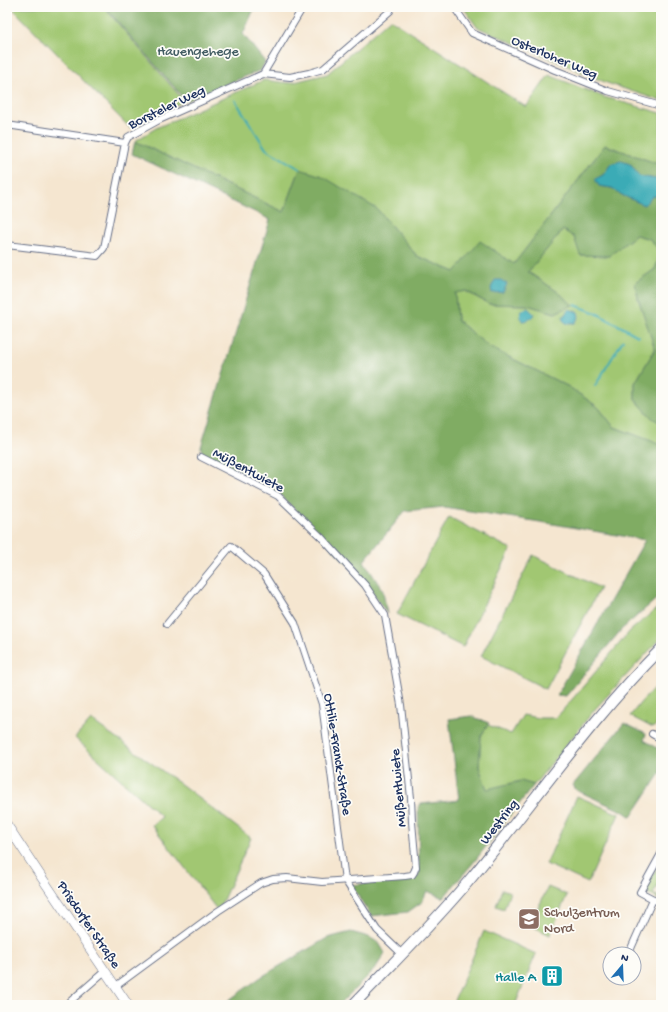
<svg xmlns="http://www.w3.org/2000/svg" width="668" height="1012" font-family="'Gochi Hand',sans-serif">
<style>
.green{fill:#a1c772;stroke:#5e7b68}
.forest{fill:#80ac64;stroke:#4e6e61}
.water{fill:#3aabb6;stroke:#2a6d8a}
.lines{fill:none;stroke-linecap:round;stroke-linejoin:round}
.stream{stroke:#3aabb6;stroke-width:2}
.minor-casing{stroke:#676f86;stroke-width:8}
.secondary-casing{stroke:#676f86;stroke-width:10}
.primary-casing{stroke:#676f86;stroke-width:12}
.minor{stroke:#fff;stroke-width:6}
.secondary{stroke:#fff;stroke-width:9}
.primary{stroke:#fff;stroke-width:10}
.labels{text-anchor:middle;stroke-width:3.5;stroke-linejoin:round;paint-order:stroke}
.park-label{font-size:14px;fill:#435d64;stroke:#fdfcf7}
.street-label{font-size:14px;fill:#1b2f5e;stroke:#fdfcf7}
.education-label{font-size:14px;fill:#785e54;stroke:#fdfcf7;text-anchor:start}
.culture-label{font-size:14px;fill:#0d838f;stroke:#fdfcf7;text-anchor:end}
</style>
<rect width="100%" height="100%" fill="#fdfcf7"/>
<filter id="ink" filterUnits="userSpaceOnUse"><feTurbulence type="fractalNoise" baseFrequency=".025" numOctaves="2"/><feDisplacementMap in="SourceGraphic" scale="8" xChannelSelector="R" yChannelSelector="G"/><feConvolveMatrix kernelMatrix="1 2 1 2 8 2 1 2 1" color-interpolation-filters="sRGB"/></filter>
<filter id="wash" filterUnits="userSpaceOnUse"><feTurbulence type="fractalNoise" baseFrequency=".012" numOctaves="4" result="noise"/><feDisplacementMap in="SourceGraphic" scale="16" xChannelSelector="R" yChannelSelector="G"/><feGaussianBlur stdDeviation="0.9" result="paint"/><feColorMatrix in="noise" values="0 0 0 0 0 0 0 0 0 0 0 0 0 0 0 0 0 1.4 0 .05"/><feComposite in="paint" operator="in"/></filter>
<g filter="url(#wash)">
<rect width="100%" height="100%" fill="#f5e6d0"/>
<path class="green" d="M11,7H104L184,101L130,128Z
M463,7H661V101L607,83L477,27Z
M390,19L526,107L549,75L604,97L661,113V165L605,145L514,264L455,272L417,256L377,209L300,169L284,212L135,141L156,128L264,80L290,83L327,74Z
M563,230L574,237L581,255L609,256L636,235L650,239L661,252L655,269L635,283L638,298L655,349L635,383V399L652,418L661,423V446L654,442L614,427L598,407L569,387L489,347L457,320L455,292L465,291L489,304L527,305L555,313L572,305L558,292L528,272Z
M449,517L511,549L463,647L397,614Z
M533,555L600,588L546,689L481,656Z
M661,605V638L596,708L534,785L520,781L487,790L479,767L481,736L488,725L511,734L523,715L538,718H556L581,689L630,631Z
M661,681V720L653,728L630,716L641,702Z
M91,720L182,785L251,838L218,911L152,825L162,817L75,738Z
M577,796L619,814L588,883L546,864Z
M661,861V879L653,894L661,898V901L646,892L645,889Z
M548,887L567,895L550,935L530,925Z
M502,889L510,892L504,909L496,906Z
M484,931L536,954L515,1005H452Z"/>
<path class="forest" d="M105,7H255L243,34L265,62L261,70L186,101Z
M135,141L284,212L300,169L322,176L377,209L417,256L455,272L480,241L514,264L605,145L661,165V180L639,176L630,164H611L603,175L599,186L612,188L622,195L644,205L653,196H661V253L650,239L636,235L609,256L580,255L574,237L563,230L528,272L558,292L573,305L555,313L527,305L489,304L466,291L455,293L457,320L489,347L569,387L598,407L614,427L654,442L661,446V595L622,629L566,696L557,695L645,540L559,525L444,507L405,511L364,561L383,591L387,614L366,583L279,494L202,454L201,447L270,220L261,215L132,154Z
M661,253V311L658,321L661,326V423L652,418L635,399V383L655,349L638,298L635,283L655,269Z
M471,716L489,723L481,736L479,767L487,789L521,781L534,785L474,862L443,898L427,891L422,902L408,912L371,916L351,885L405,880L419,876L418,807L421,804L459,800L449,719Z
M624,723L646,734L644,740L661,750V772L631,817L624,812L576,790L573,785Z
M351,932L369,937L379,943L385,953L375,969L339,1005H222L261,977L327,938Z"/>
<path class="water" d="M621,161L630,164L639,176L661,180V196H653L644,205L622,195L612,188L599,186L595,179L603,175L611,164Z
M495,280H501L507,284L503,292L492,293L491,288Z
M528,308L534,314C531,319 528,321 522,321L520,316L522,310Z
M569,309L578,312L579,317L575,323C569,324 564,324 562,318Z"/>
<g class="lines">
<path class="stream" d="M235,100L266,149L300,169
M575,305L596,313L638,336
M595,386L623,340"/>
</g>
</g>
<g filter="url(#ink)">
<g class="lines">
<g class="minor-casing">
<path id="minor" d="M303,7L263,74L290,77L309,73L323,69L390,11L392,7
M454,7L472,33L555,70L608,91L661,106
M7,125L125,143L128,137L159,120L263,74
M7,245L97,256L104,248L125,143
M167,624L231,546L264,574L295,623L322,704L345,880L377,930L402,954
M652,734L661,739
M661,854L640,892L661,903
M629,953L653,899
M116,986L218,911L261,883L273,879L287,878L322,882L405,876L412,875L414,872L416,867L412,822L411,798L401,705L385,615L365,585L322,538L278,496L201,457
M66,1005L105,971"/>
</g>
<g class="secondary-casing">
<path id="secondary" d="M7,825L42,878L128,1005"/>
</g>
<g class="primary-casing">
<path id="primary" d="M353,1005C393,963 435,922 472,877C535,801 591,719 661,649"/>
</g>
<use href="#minor" class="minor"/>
<use href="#secondary" class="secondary"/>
<use href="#primary" class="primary"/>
</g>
</g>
<defs>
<g id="school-square" transform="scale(1.15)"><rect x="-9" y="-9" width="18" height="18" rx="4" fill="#8d6e63" stroke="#fdfcf7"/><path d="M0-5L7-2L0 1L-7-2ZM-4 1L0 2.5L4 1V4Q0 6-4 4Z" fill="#fff"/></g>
<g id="building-square" transform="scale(1.15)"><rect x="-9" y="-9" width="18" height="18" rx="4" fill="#0f9aa8" stroke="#fdfcf7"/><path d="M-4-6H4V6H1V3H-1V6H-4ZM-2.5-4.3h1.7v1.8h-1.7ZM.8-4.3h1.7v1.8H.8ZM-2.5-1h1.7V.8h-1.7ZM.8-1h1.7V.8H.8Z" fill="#fff"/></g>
</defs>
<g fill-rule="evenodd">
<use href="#school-square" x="529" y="919"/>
<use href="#building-square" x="552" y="976"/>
</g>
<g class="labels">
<g class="park-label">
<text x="198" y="55">Hauengehege</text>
</g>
<g class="street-label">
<text transform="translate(555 56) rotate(23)" y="5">Osterloher Weg</text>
<text transform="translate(166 106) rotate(-26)" y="5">Borsteler Weg</text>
<text transform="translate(249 469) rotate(28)" y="5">Müßentwiete</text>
<text transform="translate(339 754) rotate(81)" y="5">Ottilie-Franck-Straße</text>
<text transform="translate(397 788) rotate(-95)" y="5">Müßentwiete</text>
<text transform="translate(498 821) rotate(-52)" y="5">Westring</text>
<text transform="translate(90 924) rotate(56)" y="5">Prisdorfer Straße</text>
</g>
<g class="education-label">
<text x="544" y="916">Schulzentrum<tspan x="544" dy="16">Nord</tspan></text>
</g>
<g class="culture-label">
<text x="536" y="981">Halle A</text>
</g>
</g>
<rect width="668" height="1012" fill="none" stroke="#fdfcf7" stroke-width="24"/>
<g transform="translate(622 966) rotate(19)"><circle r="19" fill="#fdfcf7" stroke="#a3aaba"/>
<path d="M0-3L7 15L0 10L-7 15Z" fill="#1f6fb2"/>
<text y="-6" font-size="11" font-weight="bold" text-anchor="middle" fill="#1b2f5e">N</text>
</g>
</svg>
